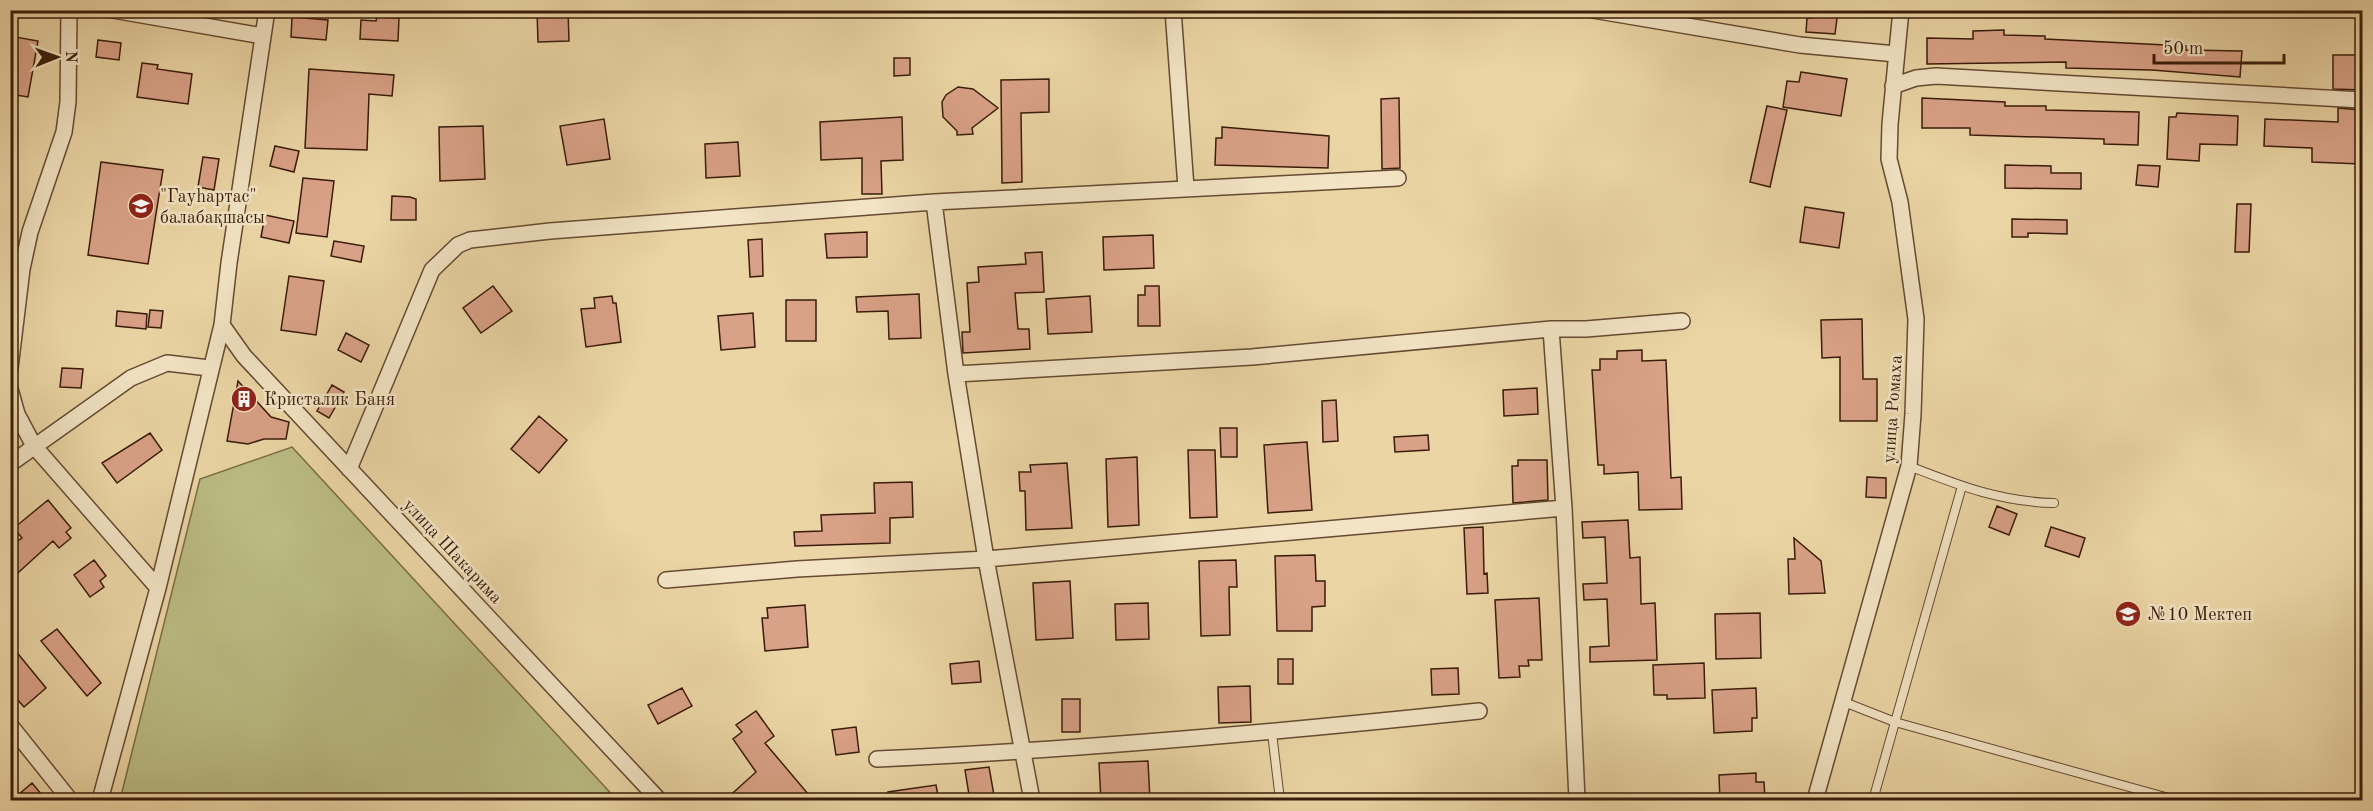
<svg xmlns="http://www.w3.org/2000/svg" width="2373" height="811" font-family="'Old Standard TT',serif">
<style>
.green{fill:#bbbc84;stroke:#7a6c47;stroke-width:1.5}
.building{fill:#d9a187;stroke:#3a1c0a;stroke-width:1.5}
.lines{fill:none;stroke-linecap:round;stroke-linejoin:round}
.lane-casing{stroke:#664a31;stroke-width:10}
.street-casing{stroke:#664a31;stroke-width:18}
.lane{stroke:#f2e4c4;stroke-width:8}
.street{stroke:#f2e4c4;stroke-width:15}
.labels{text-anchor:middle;stroke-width:5;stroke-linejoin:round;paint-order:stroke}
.poi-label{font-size:18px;fill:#3a1c0a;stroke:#f2e4c4;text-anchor:start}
.street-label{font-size:18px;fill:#3a1c0a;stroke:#f2e4c4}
</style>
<rect width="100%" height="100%" fill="#ebd5a5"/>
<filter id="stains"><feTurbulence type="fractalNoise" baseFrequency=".00333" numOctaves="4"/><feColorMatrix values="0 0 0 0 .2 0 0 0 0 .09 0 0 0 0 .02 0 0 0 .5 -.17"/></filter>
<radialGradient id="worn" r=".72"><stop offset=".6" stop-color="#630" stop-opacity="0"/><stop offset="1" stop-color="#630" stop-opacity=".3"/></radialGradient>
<path class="green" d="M292,447L617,800H120L200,479Z"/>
<path class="building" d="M537,10H568L569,41L538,42Z
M1813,10H1838L1835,34L1806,32L1807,18H1813Z
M292,17L328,20L326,40L291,37Z
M377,17L399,18L398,41L360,39L361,20L376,21Z
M2004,30V35L2045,36V39L2186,46V50L2242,51L2240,77L2152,70L2066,68V62L1927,64V38L1973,39V31Z
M10,36L38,41L28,97L10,94Z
M98,40L121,43L119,60L96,57Z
M2333,55H2362V90L2333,89Z
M894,58H910V75L894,76Z
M142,63L158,65L157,69L192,74L188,104L137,97Z
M309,69L394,75L392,96L369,94L367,150L305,148Z
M1801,72L1847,79L1841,116L1783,107L1787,81L1799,82Z
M1049,79V112L1021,113L1022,182L1002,183L1001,80Z
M958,87L973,89L998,108L972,128L973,134L957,135V131L943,117L942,102L946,95Z
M1399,98L1400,168L1382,169L1381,99Z
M1922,98L2005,102V106H2046V110L2139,112L2138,145L2104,144V139L1970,135V128H1922Z
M1767,106L1787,110L1770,187L1750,182Z
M2338,108L2362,110L2361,164L2312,162V148L2264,146L2265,119L2338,122Z
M2177,113L2238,116L2237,145L2200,144L2199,161L2167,159L2169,117H2176Z
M902,117L903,160L881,161L882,194H862V158L821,160L820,122Z
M604,119L610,159L567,165L560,126Z
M483,126L485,179L440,181L439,127Z
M1222,127L1329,136L1328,168L1215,165L1216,138H1222Z
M738,142L740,176L706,178L705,144Z
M275,146L299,151L294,172L270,166Z
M203,157L219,159L214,190L198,187Z
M101,162L163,170L148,264L88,255Z
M2005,165L2051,166V173H2081V189L2005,188Z
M2138,165L2160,166L2158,187L2136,185Z
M303,178L334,181L327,237L296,233Z
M392,196L410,197L416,199V220H391Z
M2237,204H2251L2249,252H2235Z
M1805,207L1844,213L1839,248L1800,242Z
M265,215L294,221L289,243L261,237Z
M2012,219L2067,220V234L2028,233V237H2012Z
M867,232V257L827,258L825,234Z
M1153,235L1154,268L1104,270L1103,237Z
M762,239L763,276L750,277L748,240Z
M334,241L364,246L361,262L331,256Z
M1042,252L1044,292L1015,293L1018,329H1029L1030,349L963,353L962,332H970L967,283L979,282L978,267L1026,264L1025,253Z
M289,276L324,281L316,335L281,330Z
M493,286L512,311L481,333L463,308Z
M1145,286H1159L1160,326H1138V295H1145Z
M919,294L921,338L889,339L888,311L857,312L856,297Z
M612,296L613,303H616L621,342L586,347L581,309L595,308L594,298Z
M1090,296L1092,332L1048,334L1046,299Z
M786,300H816V341H786Z
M150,310L163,311L161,328L148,327Z
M117,311L147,314L146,329L116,326Z
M753,313L755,347L721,350L718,316Z
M1862,319L1863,379H1877V421H1840V357L1822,358L1821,320Z
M346,333L369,345L361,362L338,350Z
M1642,350V361L1666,360L1671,478L1681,477L1682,509L1639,510L1638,472L1604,474V465H1598L1592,370H1600V359H1617V351Z
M62,368L83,369L81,388L60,387Z
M238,381L271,417L289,422L286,439H264L248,444L227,441Z
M332,385L344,392L329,418L317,411Z
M1537,388L1538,414L1504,416L1503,390Z
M1336,400L1338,441L1323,442L1322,401Z
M539,416L567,440L539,473L511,449Z
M1220,428H1237V457H1221Z
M150,433L162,450L117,483L102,463Z
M1428,435L1429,450L1395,452L1394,437Z
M1307,442L1312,510L1268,513L1264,445Z
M1188,450H1215L1217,517L1190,518Z
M1137,457L1139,525L1108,527L1106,459Z
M1518,460H1547L1548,500L1513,503L1512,466H1518Z
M1067,463L1072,528L1026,530L1025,491H1020L1019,472H1031L1030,465Z
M1867,477L1886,478V498L1866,497Z
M912,482L913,517L890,518V543L795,546L794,532L822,531L821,515L875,513L874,483Z
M48,500L71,528L66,532L71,538L59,548L53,541L10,580V546L22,538L14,528Z
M1997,506L2017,514L2009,535L1989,527Z
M1628,520L1630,558L1640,557L1641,604L1655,603L1657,660L1590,662V647L1609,646L1607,599L1584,600L1583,584L1607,583L1605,537L1583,538L1582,522Z
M1483,527L1484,574L1487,573L1488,593L1467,594L1464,528Z
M2051,527L2085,538L2079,557L2045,546Z
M1794,538L1821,561L1825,593L1789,594L1788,559H1795Z
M1315,555L1316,581H1325V606L1312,607V631H1277L1275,556Z
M94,560L106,576L100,581L104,587L90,597L74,575Z
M1236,560L1237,587H1229L1230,635L1201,636L1199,561Z
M1070,581L1073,638L1036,640L1033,583Z
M1539,598L1542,660H1528L1529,666H1519L1520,677L1499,678L1495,600Z
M1148,603L1149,639L1116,640L1115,604Z
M805,605L808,647L765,651L762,618H768L767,608Z
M1760,613L1761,658L1716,659L1715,614Z
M57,629L101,683L87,696L41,641Z
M10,644L46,688L24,707L10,691Z
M1278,659H1293V684H1278Z
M979,661L981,682L952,684L950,664Z
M1704,663L1705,698L1667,699V695H1654L1653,665Z
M1458,668L1459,694L1432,695L1431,669Z
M1250,686L1251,722L1219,723L1218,687Z
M682,688L692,706L658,724L648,705Z
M1756,688L1757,718H1752V731L1714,733L1712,690Z
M1062,699H1080V732H1062Z
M756,711L774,736L765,743L814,801H724L756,772L733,739L742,732L736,725Z
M856,727L859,752L836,755L832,730Z
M1148,761L1150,801H1101L1099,763Z
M989,767L995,801H970L965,770Z
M1756,773V782H1764L1765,799L1720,801L1719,775Z
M32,783L47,801H11Z
M936,785L939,801H889L888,792Z"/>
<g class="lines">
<g class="lane-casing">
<path id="lane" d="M1909,466C1958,485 2000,502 2054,503
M1844,702L1895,722L2176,800
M1272,733L1280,800
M1873,800L1962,486"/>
</g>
<g class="street-casing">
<path id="street" d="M113,10L263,36
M1173,10L1186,188
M1593,10L1800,45L1896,54
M1893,86L1916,78L1936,76L2362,100
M934,202L956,374L986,559L1032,800
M222,325L244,356L659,800
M1551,329L1564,508L1577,800
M10,368L22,269L30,232L64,132L68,102L69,10
M956,374L1252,357L1551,329H1586L1682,321
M10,389L17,414L34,446L158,588
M10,464L131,378L167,363L209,368
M349,469L432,270L458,245L470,240L550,231L934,202L1398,178
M666,580L797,569L986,559L1564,508
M10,725L70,800
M877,759C1079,750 1279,732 1479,711
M100,800L158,588L222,325L229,263L267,10
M1815,800L1909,466L1913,414L1916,319L1900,202L1889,159L1890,124L1901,10"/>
</g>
<use href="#lane" class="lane"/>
<use href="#street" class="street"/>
</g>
<defs>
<g id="school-disc" transform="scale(1.35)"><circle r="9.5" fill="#8f2418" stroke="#f2e4c4"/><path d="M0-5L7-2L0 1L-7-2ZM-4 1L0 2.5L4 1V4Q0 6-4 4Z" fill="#fff"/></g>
<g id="building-disc" transform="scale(1.35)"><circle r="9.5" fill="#8f2418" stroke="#f2e4c4"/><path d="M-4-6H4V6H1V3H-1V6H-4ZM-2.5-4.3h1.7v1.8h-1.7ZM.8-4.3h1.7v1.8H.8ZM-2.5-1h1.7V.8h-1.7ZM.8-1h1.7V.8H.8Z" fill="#fff"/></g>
</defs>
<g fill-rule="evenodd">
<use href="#school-disc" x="141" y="206"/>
<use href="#building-disc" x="244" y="399"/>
<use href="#school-disc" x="2128" y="614"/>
</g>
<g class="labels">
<g class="poi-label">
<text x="160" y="202">"Гауһартас"<tspan x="160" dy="21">балабақшасы</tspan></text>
<text x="264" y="405">Кристалик Баня</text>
<text x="2148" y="620">№10 Мектеп</text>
</g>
<g class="street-label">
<text transform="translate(1892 409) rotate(-86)" y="6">улица Ромаха</text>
<text transform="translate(453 551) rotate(47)" y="6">улица Шакарима</text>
</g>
</g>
<rect width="2373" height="811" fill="none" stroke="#ebd5a5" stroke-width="36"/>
<rect x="12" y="12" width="2349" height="787" fill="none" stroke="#3a1c0a" stroke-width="3"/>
<rect x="18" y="18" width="2337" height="775" fill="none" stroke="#3a1c0a" stroke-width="1.5"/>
<g transform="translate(57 57) rotate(89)" stroke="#f2e4c4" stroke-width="4.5" paint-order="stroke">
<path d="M0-4.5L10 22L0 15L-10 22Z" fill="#3a1c0a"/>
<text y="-9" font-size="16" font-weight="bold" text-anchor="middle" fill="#3a1c0a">N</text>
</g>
<path d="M2154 54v9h130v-9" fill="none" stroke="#3a1c0a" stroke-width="3"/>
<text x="2163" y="54" font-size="18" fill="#3a1c0a" stroke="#f2e4c4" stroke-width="4.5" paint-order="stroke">50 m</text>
<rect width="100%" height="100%" filter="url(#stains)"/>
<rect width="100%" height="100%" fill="url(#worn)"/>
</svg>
